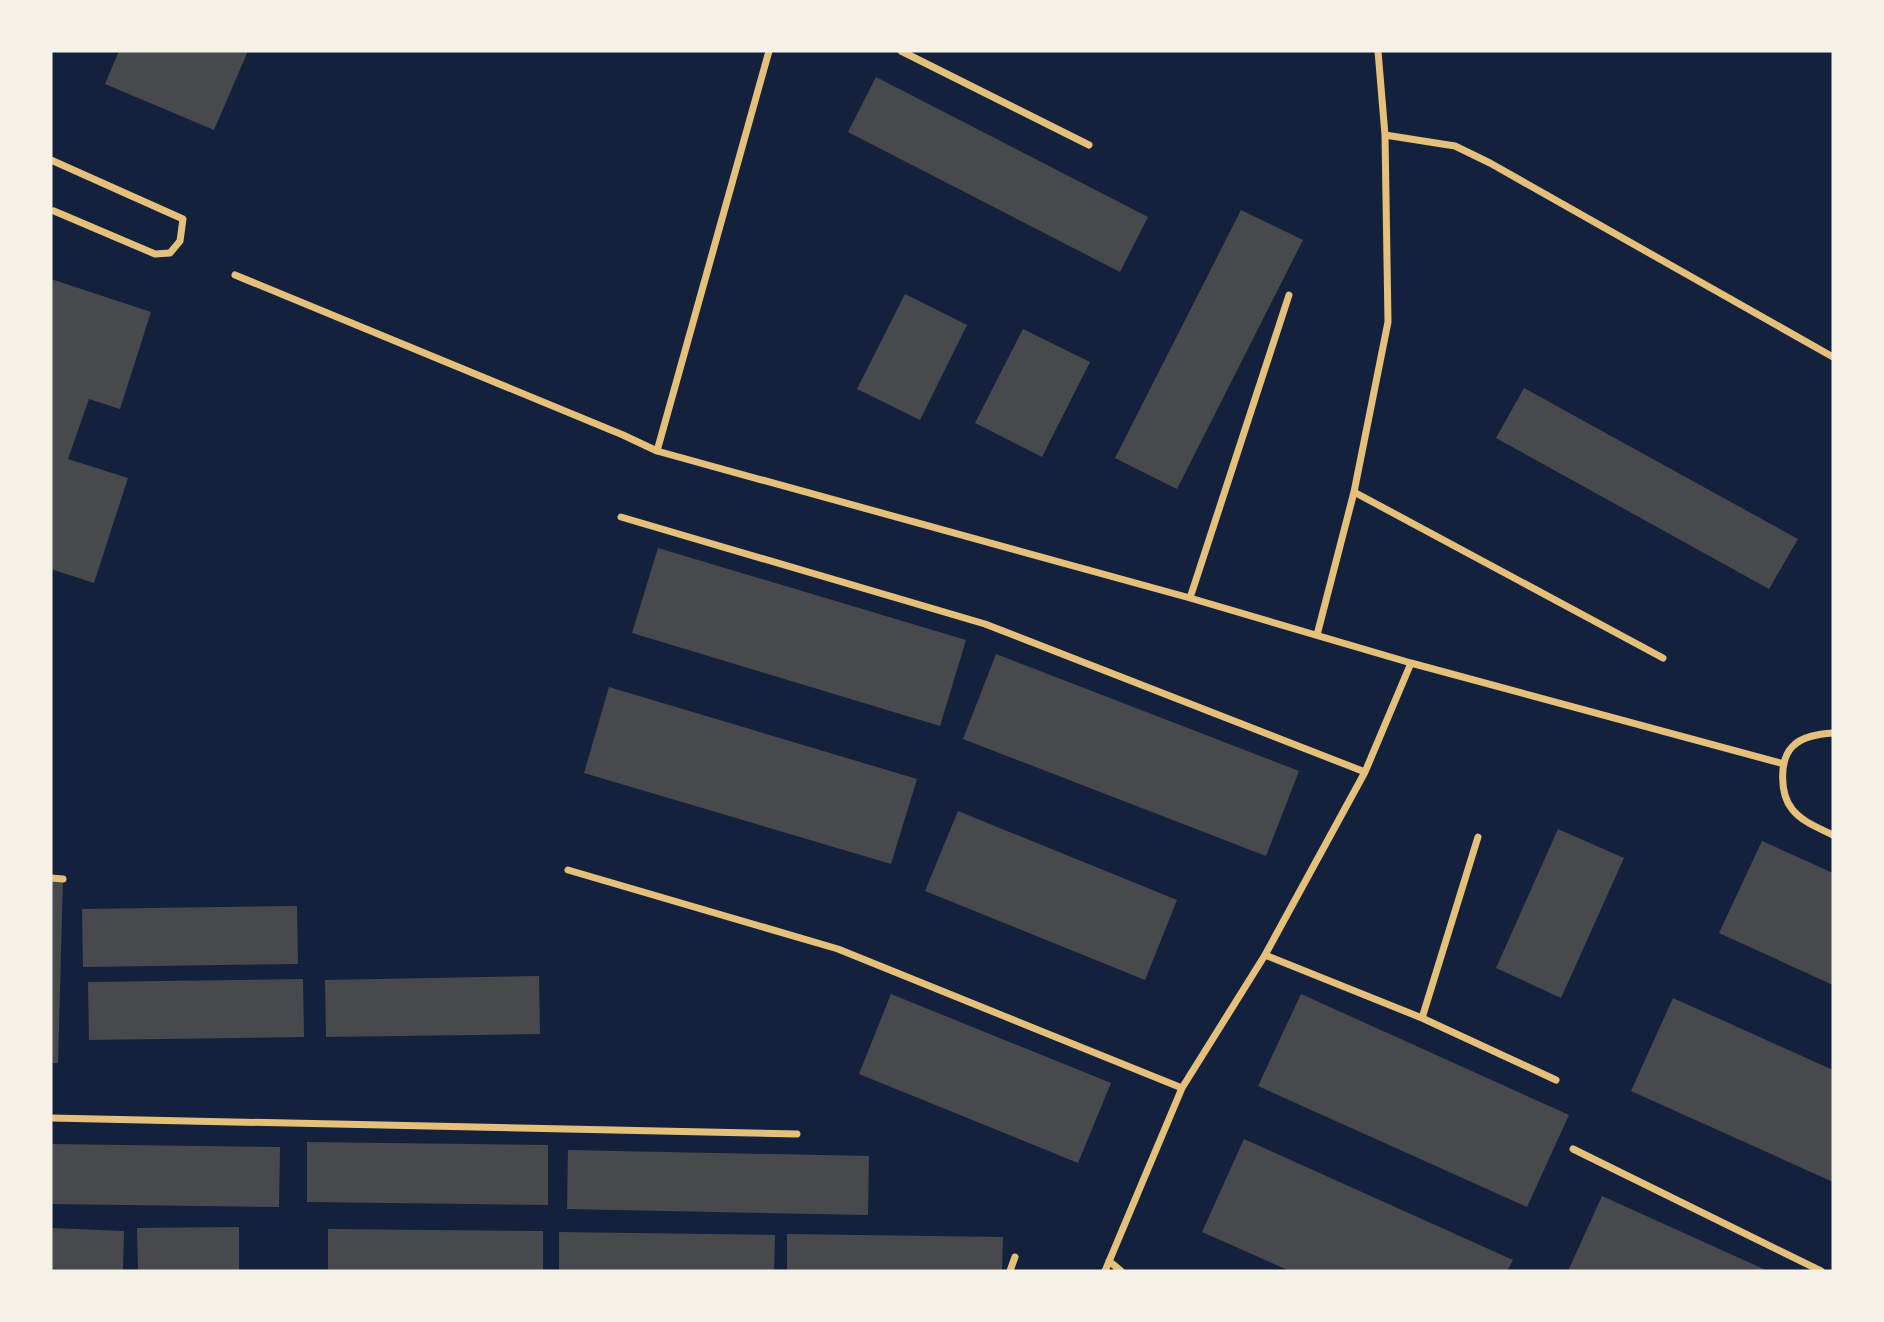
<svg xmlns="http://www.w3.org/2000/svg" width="1884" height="1322" font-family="Helvetica,sans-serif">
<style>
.building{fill:#48494c}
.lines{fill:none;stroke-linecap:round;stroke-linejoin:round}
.minor{stroke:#e5c07b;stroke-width:7}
</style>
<rect width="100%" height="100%" fill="#14213d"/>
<path class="building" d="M119,51H248L214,130L105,84Z
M876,77L1148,217L1120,272L848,132Z
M1241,210L1303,240L1177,489L1115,458Z
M51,279L151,312L120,409L89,399L68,459L128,478L94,583L51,569Z
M905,294L967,325L920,420L857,389Z
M1023,329L1090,362L1042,457L975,423Z
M1524,388L1798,539L1769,589L1496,438Z
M658,548L966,640L940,726L632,633Z
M996,654L1299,771L1266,856L963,739Z
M609,687L917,779L891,864L584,773Z
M958,811L1177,900L1145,980L925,891Z
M1558,829L1624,858L1561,998L1496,968Z
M1762,841L1833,873V985L1719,933Z
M51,878L63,879L58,1063H51Z
M297,906L298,964L83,967L82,909Z
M539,976L540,1034L326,1037L325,980Z
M303,979L304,1037L89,1040L88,982Z
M891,994L1111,1083L1078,1163L859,1074Z
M1301,994L1569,1115L1527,1207L1258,1086Z
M1673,998L1833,1070V1182L1631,1091Z
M1244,1139L1513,1260L1507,1271H1290L1202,1232Z
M307,1142L548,1145V1205L307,1202Z
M51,1144L280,1147L279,1207L51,1204Z
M568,1150L869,1156L868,1215L567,1209Z
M1602,1196L1768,1271H1568Z
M239,1227V1271H138L137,1228Z
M51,1228L124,1231L123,1271H51Z
M328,1229L543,1231V1271H328Z
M559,1232L775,1235L774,1271H559Z
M787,1234L1003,1237L1002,1271H787Z"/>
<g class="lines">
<path class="minor" d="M769,51L657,451L1190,598L1411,663L1365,772L1265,955L1182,1088L1105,1271
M901,51L1089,145
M1385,135L1455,146L1490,163L1833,357
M51,160L183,219L180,241L170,253L155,254L54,211
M235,275L623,435L657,451
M1354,492L1663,658
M621,517L985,624L1365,772
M1190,598L1289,295
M1317,635L1354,492L1388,322L1385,135L1378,51
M1411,663L1784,764
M1833,733C1820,734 1802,736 1792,747C1779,761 1780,794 1792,809C1802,822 1819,828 1833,835
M568,870L838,949L1182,1088
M51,878L63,879
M1265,955L1422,1018L1556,1080
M1422,1018L1478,837
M51,1118L797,1134
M1573,1149L1821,1271
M1109,1261L1121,1271
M1010,1271L1015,1257"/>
</g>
<rect width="1884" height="1322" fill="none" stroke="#f6f1e7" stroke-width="105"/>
</svg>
